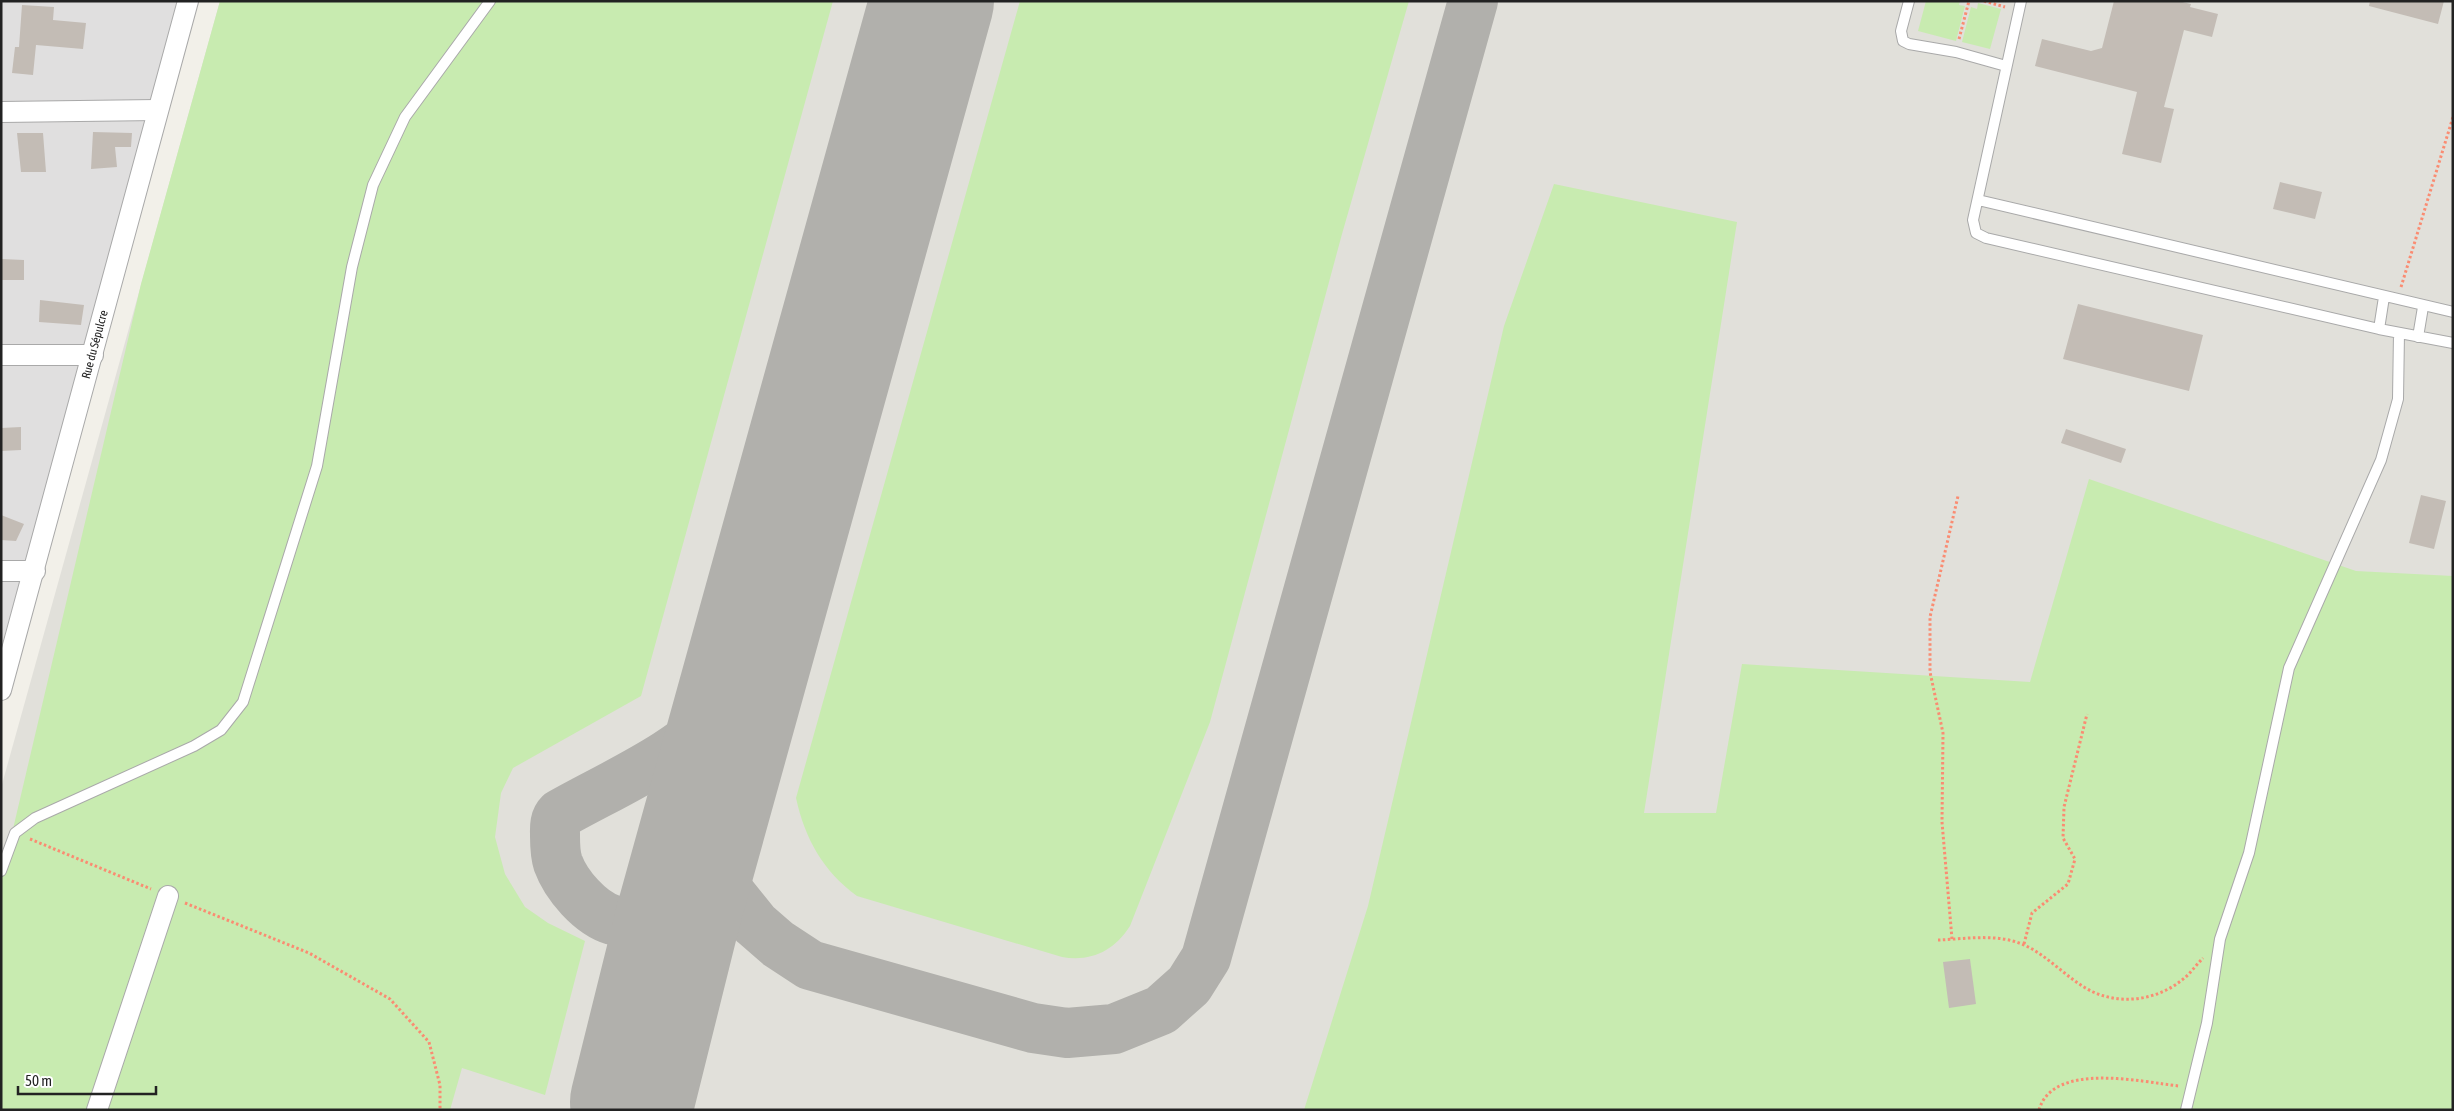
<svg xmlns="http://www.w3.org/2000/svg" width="2454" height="1111" font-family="'Asap Condensed',sans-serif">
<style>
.residential{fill:#e0dfdf}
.airport{fill:#e1e0da}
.grass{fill:#c8ebb0}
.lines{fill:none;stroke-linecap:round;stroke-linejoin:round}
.taxiway{stroke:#b1b0ac;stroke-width:50}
.runway{stroke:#b1b0ac;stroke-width:124}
.building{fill:#c3bcb5}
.lane-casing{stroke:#a9a9a9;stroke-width:12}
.street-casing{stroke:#a9a9a9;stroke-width:22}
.path{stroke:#fa8c72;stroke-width:3;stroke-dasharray:2.5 2.5;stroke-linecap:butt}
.lane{stroke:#fff;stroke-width:10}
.street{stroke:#fff;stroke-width:20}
.labels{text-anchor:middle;stroke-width:4.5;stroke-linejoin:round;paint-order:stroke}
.street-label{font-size:12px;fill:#222;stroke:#fff}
</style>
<rect width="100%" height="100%" fill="#f2f0e9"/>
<path class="residential" d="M1,1H177L47,486L1,648Z"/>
<path class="airport" d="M220,1H2453V1110H1V788Z"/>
<path class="grass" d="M220,1H833L641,696L513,768L501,793L495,837L505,874L525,907L548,923L585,941L545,1095L462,1068L450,1110H1V880L141,284Z
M1020,1H1409L1342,234L1210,722L1130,926C1114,951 1091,962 1062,957L857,896C823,871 805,839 796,798Z
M1926,1H1960L1959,5L1965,6L1956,41L1918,31Z
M1978,3L2001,9L1990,49L1962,42L1971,7L1977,9Z
M1554,184L1737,222L1644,813H1716L1742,664L2030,682L2089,479L2356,571L2453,576V1110H1304L1368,906L1504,326Z"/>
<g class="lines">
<path class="taxiway" d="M710,803L714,847L726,888L755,924L778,944L810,965L1033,1028L1067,1033L1114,1029L1161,1010L1189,985L1206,958L1473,1
M678,917C657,922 634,927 613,920C590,913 566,885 558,863C555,854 555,845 555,836C555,828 554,820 560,814C611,785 687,753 723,707C738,688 746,661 756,638"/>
<path class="runway" d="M632,1102L678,917L932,1"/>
</g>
<path class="building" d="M2114,1H2178L2191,4L2190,7L2218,14L2212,37L2184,30L2164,107L2174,109L2161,163L2122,154L2137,92L2035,66L2042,39L2091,51L2102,48Z
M2370,1H2444L2438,24L2369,6Z
M22,5L54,7L53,20L86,23L83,49L36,45L33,75L12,73L15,47H19Z
M93,132L132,133L131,147H115L117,167L91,169Z
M17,133H43L46,172H21Z
M2280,182L2322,192L2315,219L2273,209Z
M1,259L24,260V280H1Z
M40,300L84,305L81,325L39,322Z
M2078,304L2203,335L2189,391L2063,359Z
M21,427V450L1,451V428Z
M2066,429L2126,449L2121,463L2061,443Z
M2421,495L2446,501L2434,549L2409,543Z
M1,515L24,524L16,541L1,540Z
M1970,959L1976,1004L1949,1008L1943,962Z"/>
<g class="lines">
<g class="lane-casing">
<path id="lane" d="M1909,1L1901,31L1903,41L1909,44L1956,52L2006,66
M2021,1L1973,220L1976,233L1986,238L2379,329L2453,343
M1978,200L2453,312
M2379,329L2384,297
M2418,337L2423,307
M1,871L15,833L35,818L194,746L221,730L243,702L317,466L352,267L373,185L405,117L490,1
M2186,1110L2207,1023L2220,939L2249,853L2289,668L2381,460L2398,399L2399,333"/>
</g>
<g class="street-casing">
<g id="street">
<path d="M1,112L157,110"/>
<path d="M1,355H93"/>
<path d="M1,571H35"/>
<path id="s1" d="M1,690L188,1"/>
<path d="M97,1110L168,896"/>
</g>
</g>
<path class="path" d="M1984,1L2005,7
M1959,39L1969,1
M2401,287L2453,117
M30,839L151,889
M185,903L309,953L390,999L429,1042L440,1085V1110
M1952,939L1942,822L1943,733L1930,672V617L1958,496
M1938,940C1965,939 1998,933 2024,945C2049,956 2068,980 2093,992C2122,1005 2157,1000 2182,980C2190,974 2196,965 2203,958
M2024,944L2032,913L2068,884L2075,859L2063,838L2064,807L2087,714
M2039,1110C2053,1061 2142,1082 2179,1086"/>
<use href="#lane" class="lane"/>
<use href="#street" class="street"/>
</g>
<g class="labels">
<g class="street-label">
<text dy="4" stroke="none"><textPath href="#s1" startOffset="358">Rue du Sépulcre</textPath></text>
</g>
</g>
<rect width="2454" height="1111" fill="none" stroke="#222222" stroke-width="5"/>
<path d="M18 1086v8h138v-8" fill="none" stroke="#222222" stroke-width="2.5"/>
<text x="25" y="1086" font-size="15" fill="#222222" stroke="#ffffff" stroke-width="4" paint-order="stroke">50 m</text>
</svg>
